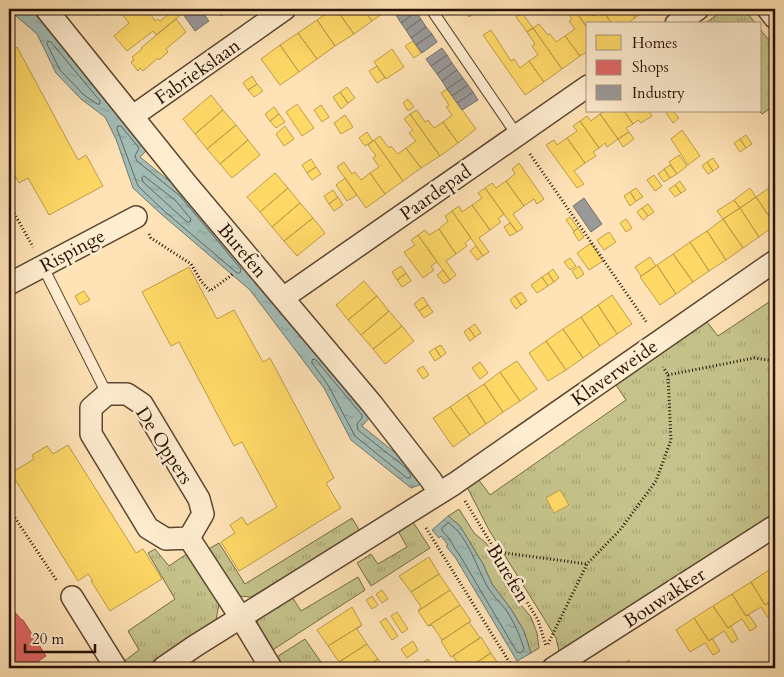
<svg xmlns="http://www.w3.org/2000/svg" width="784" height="677" font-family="Cardo,serif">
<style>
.grass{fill:url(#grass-tufts);stroke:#766a48}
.water{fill:url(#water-ripples);stroke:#71786f}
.homes{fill:#ffd966;stroke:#be9d49}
.shops{fill:#e06666;stroke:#a84c49}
.industry{fill:#999;stroke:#76706c}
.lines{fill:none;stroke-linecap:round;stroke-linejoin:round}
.shore{stroke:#64665d;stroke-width:1}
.service-casing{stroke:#5c4530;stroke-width:12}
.minor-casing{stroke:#5c4530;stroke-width:24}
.path{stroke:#261004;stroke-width:3;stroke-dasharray:1 2.5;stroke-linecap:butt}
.service{stroke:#ffedd0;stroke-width:10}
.minor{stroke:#ffedd0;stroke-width:21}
.labels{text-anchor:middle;stroke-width:5;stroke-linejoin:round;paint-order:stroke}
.street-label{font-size:19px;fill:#261004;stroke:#ffedd0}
</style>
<defs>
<pattern id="grass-tufts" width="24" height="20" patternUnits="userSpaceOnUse" patternTransform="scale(1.25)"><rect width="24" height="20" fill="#c5c38b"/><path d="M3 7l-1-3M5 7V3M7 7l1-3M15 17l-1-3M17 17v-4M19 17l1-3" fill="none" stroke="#a9a676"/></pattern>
<pattern id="water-ripples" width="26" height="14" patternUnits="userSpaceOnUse" patternTransform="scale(1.25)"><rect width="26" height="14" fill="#a3bdb6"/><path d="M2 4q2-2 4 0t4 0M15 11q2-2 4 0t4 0" fill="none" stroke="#8ca19b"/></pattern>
</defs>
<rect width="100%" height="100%" fill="#ffe3b6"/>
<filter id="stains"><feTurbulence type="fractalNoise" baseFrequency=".004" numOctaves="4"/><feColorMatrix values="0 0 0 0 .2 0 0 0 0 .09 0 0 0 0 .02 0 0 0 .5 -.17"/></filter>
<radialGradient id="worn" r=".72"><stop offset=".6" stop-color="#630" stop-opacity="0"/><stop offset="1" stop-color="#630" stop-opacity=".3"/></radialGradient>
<path class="grass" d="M725,9H744L756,24H704Z
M760,29L775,48V105L762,114L759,111Z
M775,298V513L559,651L556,638L489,530L467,487L479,480L490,495L626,400L616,385L707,322L718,336Z
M459,509L474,533L486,543L494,555L506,587L531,617L537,633L539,648L531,653L524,631L511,609L492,584L483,564L460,526L448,516Z
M352,518L360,531L251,597L239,596L205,551L219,543L245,584Z
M413,522L430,548L371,586L357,563L371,554L378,564L407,547L398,531Z
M155,549L169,566L188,553L217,598L219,604L216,620L147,668H128L123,662L139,650L128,631L175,599L148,553Z
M358,577L365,590L271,651L258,627L257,619L291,595L301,611Z
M305,639L325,668H281L275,658Z"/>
<path class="water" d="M9,9H31L147,150L140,157L183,192L370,417L362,426L409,464L422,484L411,488L351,440L324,388L250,290L160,213L133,188L116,139L105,117L81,99L56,73L37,34L15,15L9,14Z
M448,516L460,526L483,564L492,584L511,609L524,631L531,653L517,661L455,557L446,546L448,545L441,536L439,538L432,530Z"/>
<path class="homes" d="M91,9H107L98,16Z
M129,9H153L155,11L151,15L155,21L158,19L160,21L176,9H180L183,13L156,35L153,31L127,51L114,36L129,23L122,14Z
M216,9H231L221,16Z
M333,9H336L354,34L335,46L317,20Z
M336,9H363L372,21L354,34Z
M363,9H389L372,21Z
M464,9H474L477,12L469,17Z
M564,9H574L588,29V51L580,56L565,36L575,29L569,21L572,19Z
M574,9L584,10L588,9L593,16L602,10L612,24H588V29Z
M604,9H629L635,18L626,24H612L602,10Z
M629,9H647L635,18Z
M522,13L533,28L527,32L516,17Z
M176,19L186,32L166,49L168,52L159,60L158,58L143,71L140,68L138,71L131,62L134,60L132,57L142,49L141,48Z
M317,20L335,46L317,59L298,33Z
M539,24L548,35L550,34L556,42L565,36L580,56L562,69L533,28Z
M533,28L562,69L544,82L529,61L538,55L532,46L535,44L527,32Z
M491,30L511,61L514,59L520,68L529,61L544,82L525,95L483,35Z
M298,33L317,59L299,72L280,45Z
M413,41L421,53L414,58L405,46Z
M280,45L299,72L280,85L261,59Z
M17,47L78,160L86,155L103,186L49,215L28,178L19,183L9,164V51Z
M392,49L404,67L386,79L374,62Z
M377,66L385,78L377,83L369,71Z
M252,76L257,84L248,90L243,83Z
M257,84L263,91L254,97L248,90Z
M347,87L355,98L348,103L340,92Z
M447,89L476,129L458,143L443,122L452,115L446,107L449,105L441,93Z
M340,92L348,103L341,109L333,97Z
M211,95L223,110L195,134L183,119Z
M408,99L414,107L408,111L403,103Z
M297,104L314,128L302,136L286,112Z
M321,105L329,117L322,122L314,110Z
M274,107L279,114L270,121L265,114Z
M223,110L236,125L207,149L195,134Z
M417,110L425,122L428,120L434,128L443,122L458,143L440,156L410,114Z
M605,111H624L633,124L626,128L629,132L618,139L600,114Z
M624,111H649L652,116L641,123L638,120L633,124Z
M665,111H673L679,118L673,123Z
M279,114L285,122L276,128L270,121Z
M410,114L440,156L421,168L406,148L416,141L409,133L413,130L404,119Z
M600,114L618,139L607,147L605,143L599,148L580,121L587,116L591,121Z
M345,115L353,127L341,134L334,123Z
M580,121L599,148L593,152L596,156L585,163L567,138L577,131L573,126Z
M236,125L248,140L220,164L207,149Z
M285,126L294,139L284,146L276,134Z
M682,130L700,156L688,165L671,139Z
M367,132L373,141L365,146L359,138Z
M629,132L634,139L623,147L618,139Z
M746,135L752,144L746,148L740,139Z
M380,136L389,148L391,146L398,154L406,148L421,168L403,181L374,140Z
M567,138L585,163L574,171L584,184L577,188L546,145L554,140L557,145Z
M740,139L746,148L740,152L734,143Z
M248,140L260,155L232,178L220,164Z
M374,140L403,181L385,194L370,173L379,167L373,158L376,156L368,145Z
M679,155L687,166L677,174L669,162Z
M713,158L719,167L713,171L707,162Z
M311,159L316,167L307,173L302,165Z
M344,162L352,174L355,172L361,180L370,173L385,194L366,208L337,167Z
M707,162L713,171L708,174L702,166Z
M519,163L544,199L537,204L534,199L524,206L506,181L515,174L512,169Z
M670,165L677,174L670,178L664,169Z
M316,167L321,174L312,180L307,173Z
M664,169L670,178L664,182L658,174Z
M275,173L288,188L260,212L247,197Z
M654,175L662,186L655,191L647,180Z
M345,178L357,195L347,201L336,185Z
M506,181L524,206L513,214L523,228L517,232L485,188L492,183L496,188Z
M680,181L686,190L681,193L675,185Z
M675,185L681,193L675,197L669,189Z
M773,185L775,189V225L756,197Z
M288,188L300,203L272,227L260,212Z
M485,188L504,214L498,219L501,222L490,230L472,205L482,198L478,193Z
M636,188L643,197L636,201L630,192Z
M750,188L756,197L740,208L734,200Z
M333,190L338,197L329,204L324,196Z
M630,192L636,201L630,206L624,196Z
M338,197L343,205L334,211L329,204Z
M756,197L775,225L759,237L740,208Z
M734,200L740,208L723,219L717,211Z
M300,203L313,218L284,241L272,227Z
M648,204L654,212L648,216L642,208Z
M472,205L490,230L479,238L489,252L483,256L452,211L459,206L462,212Z
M642,208L648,216L643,220L637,212Z
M740,208L759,237L743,248L723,219Z
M452,211L471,238L465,243L467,246L456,254L439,229L448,221L445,216Z
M570,217L578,228L574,231L566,220Z
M313,218L325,233L297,256L284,241Z
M626,219L632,228L626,232L620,223Z
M723,219L743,248L726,260L707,231Z
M510,223L517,232L510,236L504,227Z
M578,228L584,237L579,241L573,232Z
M439,229L456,254L446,261L456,275L450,280L418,235L425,230L429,235Z
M707,231L726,260L709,271L690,242Z
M609,232L616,242L604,250L597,240Z
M418,235L437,262L431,266L434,270L423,278L404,252L415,245L411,240Z
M690,242L709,271L693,282L673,254Z
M591,243L603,261L589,270L577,253Z
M476,246L483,256L477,260L470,251Z
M673,254L693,282L676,294L657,265Z
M650,257L656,266L641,276L635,267Z
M570,258L576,266L570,270L564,262Z
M657,265L676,294L660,305L640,277Z
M401,266L406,273L397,280L392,272Z
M579,266L584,274L577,279L572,271Z
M189,267L217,319L234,310L263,362L270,358L334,478L326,483L341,508L239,571L221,542L235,533L230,525L242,517L247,525L277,507L242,442L234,446L179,342L171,346L142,292Z
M553,269L559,278L554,282L548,273Z
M443,270L450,280L444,284L437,275Z
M406,273L411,281L402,287L397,280Z
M548,273L554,282L548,286L542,277Z
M542,277L548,286L537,293L531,285Z
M364,281L377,296L348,320L336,305Z
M84,291L90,300L80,305L75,296Z
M521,292L527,301L521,305L515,296Z
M612,295L632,324L617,334L598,305Z
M377,296L389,311L361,335L348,320Z
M515,296L521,305L516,309L510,300Z
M423,297L428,305L419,311L414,304Z
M428,305L433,312L424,318L419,311Z
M598,305L617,334L600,346L581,317Z
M389,311L402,326L373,349L361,335Z
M581,317L600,346L583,358L563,329Z
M475,324L481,333L475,337L469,328Z
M402,326L414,341L385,364L373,349Z
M469,328L475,337L470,341L464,332Z
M563,329L583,358L566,370L546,341Z
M546,341L566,370L548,381L529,353Z
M441,345L446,353L441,357L435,348Z
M435,348L441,357L435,361L429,352Z
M517,361L537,389L520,401L500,372Z
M480,362L488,373L480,379L472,368Z
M423,366L429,375L423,379L417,370Z
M500,372L520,401L503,412L484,384Z
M484,384L503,412L486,424L467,395Z
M467,395L486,424L470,435L450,407Z
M450,407L470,435L453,447L433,418Z
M68,445L136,553L143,549L162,579L110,611L91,581H93L88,574L78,581L11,473L34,459L32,455L47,446L53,454Z
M560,490L569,505L554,513L546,498Z
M429,557L439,574L411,592L399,576Z
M769,570L775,579V598L765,605L751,582Z
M439,574L450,590L418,611L421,607L411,592Z
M751,582L765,605L768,603L775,615L769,619L761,607L746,616L732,594Z
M382,590L388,599L382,603L376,594Z
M450,590L460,605L428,626L418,611Z
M732,594L746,616L749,615L757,627L750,631L742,619L728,628L713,606Z
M372,596L378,605L372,609L366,600Z
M460,605L471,621L442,640L432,625L428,626Z
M713,606L728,628L731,626L738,639L732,643L724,631L709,641L694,618Z
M352,607L362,625L328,646L317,630Z
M397,612L408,629L402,633L391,616Z
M386,618L398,636L392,640L380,622Z
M694,618L709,641L712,638L720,651L713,655L705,643L690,652L676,630Z
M469,622L480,638L451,657L441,641Z
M362,625L357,629L367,644L339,662L328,646Z
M481,637L491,653L468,668H461L453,656Z
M413,641L418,650L407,658L401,649Z
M367,644L378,659L364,668H343L339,662Z
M491,653L501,668H468Z
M378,659L383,668H364Z
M428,659L434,668H425L422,663Z
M629,660L633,667L631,668H616Z"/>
<path class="shops" d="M9,606L22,620H23L46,656L28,668H9Z"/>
<path class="industry" d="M190,9H200L209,21L195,31L183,14Z
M391,9H405L396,15Z
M405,9H414L416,12L401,23L396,15Z
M416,12L421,19L406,30L401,23Z
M421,19L426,27L411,38L406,30Z
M426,27L432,34L416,45L411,38Z
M432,34L437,42L422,53L416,45Z
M442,48L447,55L431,66L426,59Z
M447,55L452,63L437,74L431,66Z
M452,63L457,70L442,81L437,74Z
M457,70L463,78L447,89L442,81Z
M463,78L468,85L452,96L447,89Z
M468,85L473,92L457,103L452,96Z
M473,92L478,100L462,110L457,103Z
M584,198L602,224L591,232L573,206Z"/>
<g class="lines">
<path class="shore" d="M48,41L51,42L100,101V104H97L84,95L60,70L47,44Z
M118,126H121L139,148L135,156L137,161L180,196L241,269L240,273H237L163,210L138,186L117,129Z
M144,176L175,200L191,219L190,222H187L143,182L142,178Z
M313,359L316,360L362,415V418L357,424L358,430L405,467L411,475L410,478H407L355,436L328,385L312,363Z
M449,523C468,536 476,566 487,586C492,595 500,602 506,610C514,622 520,635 524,649L521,653L517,652L459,554C453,547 450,537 442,531V528Z"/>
<g class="service-casing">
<path id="service" d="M431,9L517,135
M42,265L107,394"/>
</g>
<g class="minor-casing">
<path id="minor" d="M46,9L186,183L372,404L431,480L439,493
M768,9L775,18
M676,24L698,9
M133,116L285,9
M9,284L136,217
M283,298L588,86
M107,394H127L142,404L199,499L203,514L189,538L166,539L148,528L91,434V408Z
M189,538L241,618L271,668
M72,597L116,668
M163,668L195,646L454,484L775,261
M553,668L775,526"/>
</g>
<path class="path" d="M530,154L647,323
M9,204L33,247
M149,234L151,238L191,264L201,281L210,291L233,274
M668,375L754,358L775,361
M465,501L538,620L546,646
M9,509L57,581
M426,528L513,668
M498,552L587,564
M548,644L587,564L620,530L656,481L671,440L668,375L663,367"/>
<use href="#service" class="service"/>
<use href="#minor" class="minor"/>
</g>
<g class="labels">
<g class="street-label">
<text transform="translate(197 71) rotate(-35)" y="7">Fabriekslaan</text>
<text transform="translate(435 192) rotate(-35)" y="7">Paardepad</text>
<text transform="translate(72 250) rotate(-28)" y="7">Rispinge</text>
<text transform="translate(243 250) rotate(50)" y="7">Burefen</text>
<text transform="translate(614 372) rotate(-35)" y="7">Klaverweide</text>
<text transform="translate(165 445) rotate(57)" y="7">De Oppers</text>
<text transform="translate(509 573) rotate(59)" y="7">Burefen</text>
<text transform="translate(664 597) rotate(-33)" y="7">Bouwakker</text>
</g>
</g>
<rect width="784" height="677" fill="none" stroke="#ffe3b6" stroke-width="30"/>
<rect x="10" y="10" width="764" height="657" fill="none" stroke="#261004" stroke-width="2.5"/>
<rect x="15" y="15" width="754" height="647" fill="none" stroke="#261004"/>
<rect x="586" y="22" width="175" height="90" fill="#ffedd0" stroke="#a8957e"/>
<rect x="596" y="35" width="25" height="15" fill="#ffd966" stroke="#a8957e"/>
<text x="632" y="48" font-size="15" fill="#261004">Homes</text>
<rect x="596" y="60" width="25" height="15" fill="#e06666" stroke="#a8957e"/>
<text x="632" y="72" font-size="15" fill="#261004">Shops</text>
<rect x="596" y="85" width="25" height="15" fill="#999999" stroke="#a8957e"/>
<text x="632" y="98" font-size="15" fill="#261004">Industry</text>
<path d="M25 644v8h70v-8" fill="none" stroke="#261004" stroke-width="2.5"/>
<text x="32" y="644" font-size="15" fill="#261004" stroke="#ffedd0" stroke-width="4" paint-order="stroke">20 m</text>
<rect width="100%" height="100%" filter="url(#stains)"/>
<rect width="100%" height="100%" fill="url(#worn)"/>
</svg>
